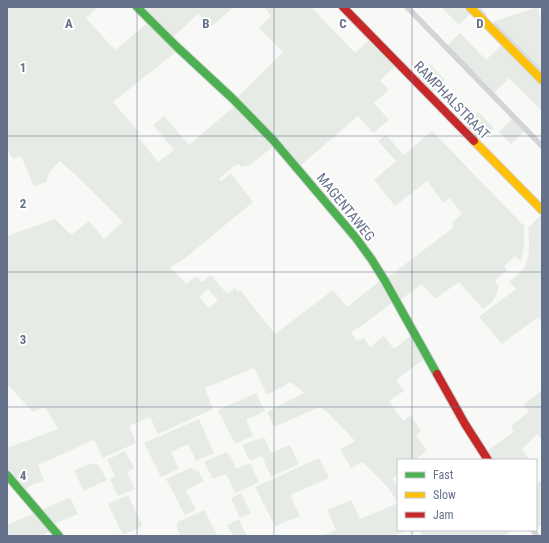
<svg xmlns="http://www.w3.org/2000/svg" width="549" height="543" font-family="'Roboto Condensed',sans-serif">
<style>
.green{fill:#e6ece5;fill-rule:evenodd}
.lines{fill:none;stroke-linecap:round;stroke-linejoin:round}
.stream{stroke:#d9dde2;stroke-width:2}
.fast-casing{stroke:#d3d5d7;stroke-width:10}
.slow-casing{stroke:#d3d5d7;stroke-width:10}
.jam-casing{stroke:#d3d5d7;stroke-width:10}
.street{stroke:#d4d4d6;stroke-width:5.5}
.fast{stroke:#4caf50;stroke-width:8}
.slow{stroke:#ffc107;stroke-width:8}
.jam{stroke:#c62828;stroke-width:8}
.grid{fill:none;stroke:#65708b;stroke-width:1;stroke-opacity:0.55}
.labels{text-anchor:middle;stroke-width:4;stroke-linejoin:round;paint-order:stroke}
.street-label{font-size:14px;fill:#65708b;stroke:#fff}
.grid-label{font-size:13px;text-anchor:middle;font-weight:bold;fill:#65708b;stroke:#fff;stroke-width:4;stroke-linejoin:round;paint-order:stroke}
</style>
<rect width="100%" height="100%" fill="#f8f8f7"/>
<path class="green" d="M10,7H98L86,18L115,50L148,23L176,52L113,102L140,133L137,135L158,162L174,150L153,125L164,116L189,145L235,106L274,146L250,165L241,167L239,164L234,166L219,179L221,181L231,173L253,202L184,259L170,267L186,284L196,276L202,282L211,275L227,294L235,288L238,292L240,290L275,334L333,290L347,307L381,280L393,302L360,327L351,332L357,341L364,338L370,347L384,336L394,349L412,335L425,358L396,380L404,391L389,401L403,421L411,415L421,431L416,436L427,450L415,460H398V474L392,479L398,486V530H408L394,536H322L336,530L327,510L351,500L360,519L398,503L389,489L363,462L351,468L340,449L355,441L329,414L320,407L274,427L267,412L304,393L291,382L267,395L254,368L205,388L213,409L158,434L150,417L129,426L136,443L103,458L94,440L38,465L44,481L31,485L24,491L7,470V448L58,429L45,407L33,412L7,384V236L55,219L71,235L89,221L104,239L123,222L81,180L60,161L49,173L46,182L34,187L21,156L13,159L7,149V9ZM208,289L218,301L209,308L199,297Z
M142,7H234L212,26L198,14L172,38Z
M264,7H311L355,53L371,38L397,65L380,80L389,90L374,103L389,120L373,133L358,116L300,166L237,98L283,52L259,28L271,16Z
M441,7H467L472,12L459,25Z
M538,7L542,26V77L491,25L495,21Z
M460,33L486,60L504,43L542,83V111L509,78L494,93L447,46Z
M430,64L445,80L431,94L416,78Z
M478,112L494,128L479,142L464,126Z
M512,119L525,131L511,144L499,132Z
M432,131L524,226V247L521,262L515,256L504,266L507,270L495,281L499,286C495,299 494,301 483,309L459,282L435,299L422,284L400,300L387,278L454,227L452,223L462,214L450,198L444,203L427,181L395,206L374,180L396,161L378,141L386,135L404,155Z
M542,214V323L538,317L502,344L479,317L516,289L509,282C514,278 519,274 523,269C531,258 529,241 528,228Z
M542,390V439L537,434L522,449L528,458L526,460H493L487,451L514,432L511,426L529,412L523,405Z
M256,393L265,411L246,420L253,436L235,444L218,410Z
M199,419L214,453L196,461L188,444L171,452L179,469L161,477L144,443Z
M264,437L271,453L290,445L299,464L271,477L262,456L250,461L242,445Z
M125,451L134,468L127,472L135,489L118,496L110,479L115,476L107,460Z
M226,452L231,457L236,469L250,463L259,482L235,493L226,474L213,479L204,462Z
M319,458L329,478L290,495L300,516L275,526L255,487Z
M89,464H96L99,466L107,480L84,491L74,471Z
M190,468L198,471L204,481L186,490L196,510L185,515L166,479Z
M542,480V524L537,529L536,484Z
M241,493L251,513L240,518L231,498Z
M128,495L143,526L123,535L108,504Z
M70,497L78,514L54,524H52L40,511Z
M204,510L218,536H181C178,531 175,527 178,522Z
M35,513L51,531L41,536H10L7,531V525Z
M239,519L247,536H233L227,525Z
M425,530H512L505,536H422L421,532Z"/>
<g class="lines">
<path class="stream" d="M478,7L486,16
M495,24L542,71"/>
<g class="fast-casing">
<path id="fast" d="M137,7L176,46L233,99L273,140L356,238L372,260L385,281L437,374
M7,475L59,536"/>
</g>
<g class="slow-casing">
<path id="slow" d="M470,7L542,80
M474,141L542,210"/>
</g>
<g class="jam-casing">
<path id="jam" d="M343,7L474,141
M437,374L465,424L488,460"/>
</g>
<path class="street" d="M407,7L542,146
M533,530L537,536"/>
<use href="#fast" class="fast"/>
<use href="#slow" class="slow"/>
<use href="#jam" class="jam"/>
</g>
<path class="grid" d="M137,7V536M274,7V536M412,7V460M7,136H542M7,272H542M7,407H542M412,530V536"/>
<g class="labels">
<g class="street-label">
<text transform="translate(452 100) rotate(46)" y="5">RAMPHALSTRAAT</text>
<text transform="translate(346 207) rotate(51)" y="5">MAGENTAWEG</text>
</g>
</g>
<g class="grid-label">
<text x="69" y="28">A</text>
<text x="206" y="28">B</text>
<text x="343" y="28">C</text>
<text x="480" y="28">D</text>
<text x="23" y="72">1</text>
<text x="23" y="208">2</text>
<text x="23" y="344">3</text>
<text x="23" y="480">4</text>
</g>
<rect width="549" height="543" fill="none" stroke="#65708b" stroke-width="16"/>
<rect x="397" y="459" width="140" height="72" fill="#ffffff" stroke="#c1c6d1"/>
<rect x="405" y="472" width="20" height="6" fill="#4caf50" stroke="#c1c6d1"/>
<text x="433" y="479" font-size="12" fill="#65708b">Fast</text>
<rect x="405" y="492" width="20" height="6" fill="#ffc107" stroke="#c1c6d1"/>
<text x="433" y="499" font-size="12" fill="#65708b">Slow</text>
<rect x="405" y="512" width="20" height="6" fill="#c62828" stroke="#c1c6d1"/>
<text x="433" y="519" font-size="12" fill="#65708b">Jam</text>
</svg>
